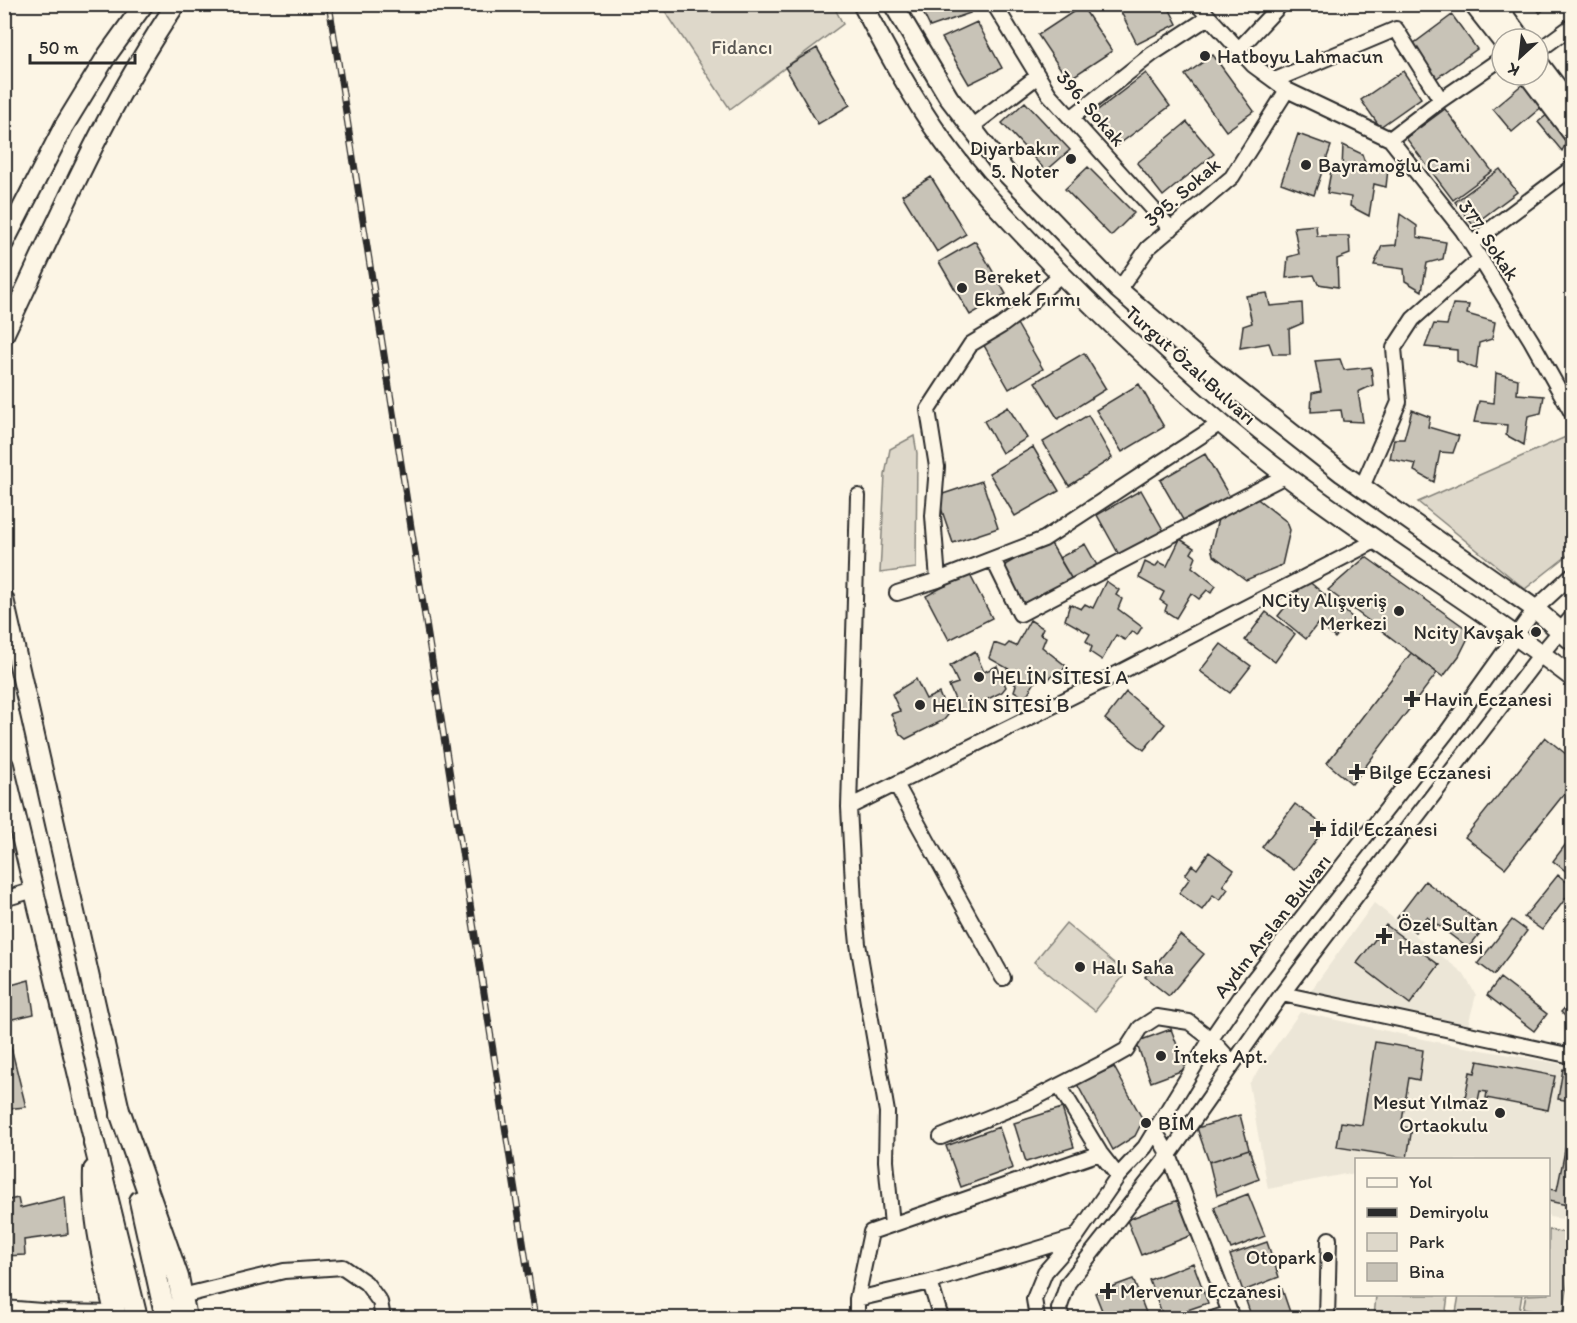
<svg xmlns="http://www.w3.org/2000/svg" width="1577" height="1323" font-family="Itim,sans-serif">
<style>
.built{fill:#ece6d7}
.green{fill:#ded8ca;stroke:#84827a;stroke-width:1.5}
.building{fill:#c8c3b7;stroke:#2b2b2b;stroke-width:1.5}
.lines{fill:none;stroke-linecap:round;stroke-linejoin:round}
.minor-casing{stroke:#2b2b2b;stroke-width:18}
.major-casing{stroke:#2b2b2b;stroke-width:22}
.highway-casing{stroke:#2b2b2b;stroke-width:24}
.minor{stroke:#fcf5e5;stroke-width:14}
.major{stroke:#fcf5e5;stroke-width:18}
.highway{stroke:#fcf5e5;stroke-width:20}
.rail-casing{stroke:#2b2b2b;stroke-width:7}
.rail{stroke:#fcf5e5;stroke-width:4.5;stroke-dasharray:14;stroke-linecap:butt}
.poi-dot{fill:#2b2b2b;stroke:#fcf5e5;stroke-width:2}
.labels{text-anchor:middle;stroke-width:4.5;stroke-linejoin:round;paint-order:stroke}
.park-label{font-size:20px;fill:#585653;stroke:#fcf5e5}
.poi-label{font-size:20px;fill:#2b2b2b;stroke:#fcf5e5;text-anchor:start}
.street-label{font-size:20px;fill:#2b2b2b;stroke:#fcf5e5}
</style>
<rect width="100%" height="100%" fill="#fcf5e5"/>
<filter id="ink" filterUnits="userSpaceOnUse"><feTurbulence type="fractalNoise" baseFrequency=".0167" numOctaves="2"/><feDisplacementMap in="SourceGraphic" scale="12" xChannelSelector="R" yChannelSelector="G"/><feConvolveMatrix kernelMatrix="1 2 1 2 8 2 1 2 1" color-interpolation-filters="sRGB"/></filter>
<g filter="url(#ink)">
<path class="built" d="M1374,903L1463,973L1476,995L1468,1025L1310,992Z
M1300,1012L1437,1042L1572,1066V1220L1549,1217L1548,1160H1356V1175L1345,1174L1268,1189L1249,1084Z"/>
<path class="green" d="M661,5H833L843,24L730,109Z
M914,436L917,453L916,568L880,573L885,475L890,449Z
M1568,436L1572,444V552L1525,589L1418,502Z
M1066,923L1126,973L1095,1011L1034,962Z
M1549,1230L1572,1234V1255L1563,1316L1523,1309L1526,1295L1548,1294Z
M1376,1295H1448L1445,1318H1374Z
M1459,1295H1522L1518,1318H1455Z"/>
<path class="building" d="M919,4H966L970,13L930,27Z
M1117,4H1167L1177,24L1137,44Z
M1246,4H1265L1255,14Z
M1533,4H1550L1540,13Z
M1082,6L1112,51L1068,80L1038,35Z
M1452,15L1477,49L1434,80L1409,47Z
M977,22L1002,68L969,84L942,38Z
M1572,29V53L1561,37Z
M817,48L850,105L818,124L785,67Z
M1213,55L1254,111L1226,131L1185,75Z
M1403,71L1421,98L1380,127L1361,100Z
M1146,73L1170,106L1118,145L1094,113Z
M1525,82L1544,105L1512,132L1493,109Z
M1025,102L1070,150L1046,171L1002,123Z
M1445,109L1492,171L1453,200L1406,138Z
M1548,114L1568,139L1562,151L1538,122Z
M1187,122L1214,154L1163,196L1137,163Z
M1298,134L1331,146L1314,195L1281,183Z
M1343,145L1362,154L1365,163L1388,169L1386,187L1374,184L1369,216L1350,206L1351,197L1327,193L1331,171L1342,170Z
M1088,167L1134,213L1111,236L1065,189Z
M1500,169L1517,192L1473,225L1455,202Z
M931,177L966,234L937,252L902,195Z
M1400,214L1417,226V237L1446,242L1443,259L1427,263L1422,291L1405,281L1404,269L1374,265L1382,246L1396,245Z
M1316,225L1317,236H1349L1350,254L1337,259L1338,287L1318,284L1314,275L1286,278L1288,257L1299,254L1294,227Z
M975,241L1006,294L970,315L939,262Z
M1267,293L1270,306L1302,303L1303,323L1289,329L1290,354H1273L1269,343L1240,348L1243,326L1252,323L1246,296Z
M1453,304L1469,305L1467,314L1495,322L1492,339L1479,343L1476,369L1457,361V350L1425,347L1434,324L1447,325Z
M1016,322L1043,369L1009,389L982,342Z
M1084,353L1106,389L1058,419L1035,382Z
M1340,359L1344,370L1371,367L1373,385L1358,392L1363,422L1343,421L1341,410L1311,412L1312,393L1321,391L1315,361Z
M1496,373L1518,379L1517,394L1544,396L1541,413L1528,416L1524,445L1506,435L1507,425L1474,422L1479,401L1494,403Z
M1139,384L1164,427L1122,452L1096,410Z
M1008,407L1027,438L1002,453L984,421Z
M1412,410L1430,417L1428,427L1459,436L1453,453L1440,452L1434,482L1414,471L1416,464L1390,459L1394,439H1404Z
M1088,415L1112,458L1069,486L1043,442Z
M1033,447L1059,491L1015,516L989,473Z
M1205,454L1231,499L1186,525L1160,480Z
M982,481L998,528L953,543L937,496Z
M1141,490L1166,535L1122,560L1097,515Z
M1255,497L1287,522L1290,530L1282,565L1246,580L1213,555L1211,547L1218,519L1223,513Z
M1180,539L1194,548L1191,553L1196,557L1192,567L1216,586L1211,593L1207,590L1199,599L1191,593L1176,618L1165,611L1167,605L1160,600L1164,592L1139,578L1145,562L1155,567L1159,562L1167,566Z
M1049,540L1074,583L1027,610L1003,566Z
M1085,544L1099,569L1074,583L1059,558Z
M1366,557L1471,632L1459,656L1443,677L1328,590Z
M969,573L992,618L949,640L926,596Z
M1307,580L1353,618L1335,638L1318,623L1306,639L1278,616Z
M1106,581L1119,590L1116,595L1122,599L1118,609L1142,627L1137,635L1132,631L1125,640L1116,635L1102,660L1090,652L1092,647L1086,641L1090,634L1065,620L1070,604L1081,609L1085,604L1093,608Z
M1266,612L1295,634L1275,662L1245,640Z
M1030,620L1043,628L1040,634L1046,637L1042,647L1066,666L1061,673L1056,670L1049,679L1040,674L1025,698L1014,691L1016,685L1010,680L1014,672L989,658L994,643L1005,647L1009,643L1016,646Z
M1221,644L1251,666L1230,693L1200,671Z
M975,651L984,672L997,666L1006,687L1002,692L964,711L958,706L949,686L958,683L950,666Z
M1411,653L1437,673L1352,784L1327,763Z
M916,679L926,699L939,693L948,715L944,720L906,739L900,734L891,714L900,711L892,694Z
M1126,692L1165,724L1144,750L1105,719Z
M1545,737L1572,759V784L1505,868L1465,837Z
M1295,804L1326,827L1294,870L1262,847Z
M1572,836V876L1553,861Z
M1209,852L1234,870L1223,885L1228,889L1220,900L1213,895L1202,910L1179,893L1190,878L1185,875L1192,865L1197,869Z
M1558,875L1572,886V890L1542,930L1524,917Z
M1425,881L1485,927L1468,948L1427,917L1415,932L1397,918Z
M1512,920L1527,931L1494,975L1478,963Z
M1386,925L1439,965L1410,1004L1357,963Z
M1180,935L1204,954L1169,996L1145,977Z
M1500,978L1547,1014L1534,1031L1487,995Z
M29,980L34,1014L4,1021V987Z
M1572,993V1023L1561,1012L1571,1001L1568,998Z
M1171,1029L1186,1069L1151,1082L1136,1042Z
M1375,1042L1423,1050L1419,1080L1409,1078L1401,1127L1412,1128L1407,1158L1337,1147L1341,1122L1362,1125Z
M10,1043L26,1107L4,1109V1044Z
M1478,1061L1555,1076L1548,1110L1486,1098L1487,1092L1480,1091L1477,1106L1464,1103L1470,1072L1475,1073Z
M1114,1067L1143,1120L1135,1136L1113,1150L1077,1084Z
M1563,1069L1572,1070V1101L1558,1099Z
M1062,1108L1074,1147L1026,1162L1014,1123Z
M1240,1115L1249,1149L1209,1162L1197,1128Z
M999,1127L1013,1168L961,1187L946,1146Z
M1569,1131H1572V1206L1548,1201V1189L1557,1190Z
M1249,1149L1259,1179L1217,1195L1209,1162Z
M1248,1194L1265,1236L1231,1249L1214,1207Z
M65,1197L68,1234L24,1240L25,1255L4,1256V1201L18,1198L20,1208Z
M1178,1200L1192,1235L1141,1255L1127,1220Z
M1267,1242L1279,1277L1243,1291L1230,1255Z
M1193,1263L1208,1303L1164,1318L1149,1280Z
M1133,1279L1148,1318H1105L1095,1293Z
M1282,1289L1292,1318H1252L1246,1301Z"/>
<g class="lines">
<g class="minor-casing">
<path id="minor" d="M994,4L1049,94L1171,229
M1197,4L1253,65L1287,90L1390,139L1463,231L1531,340L1572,413
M1239,49L1281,4
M1538,51L1572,26
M1275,80L1396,29L1441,100
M1071,118L1152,54L1209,17
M971,127L1038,76
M1390,139L1441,100L1502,58
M1471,244L1572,168
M1119,290L1148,248L1232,177L1287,90
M1362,487L1399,402L1394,348L1413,319L1480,259
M858,496L849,807L1101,682L1377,540
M993,559L1020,614L1285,476
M938,580L933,516L937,467L928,410L971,344L1001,326L1024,309L1061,274
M897,593L938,580L1044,539L1219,424
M896,784L1003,978
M849,807L854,903L858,944L887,1112L886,1161L892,1225
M4,899L34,890
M1282,994L1572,1056
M1060,1087L1100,1153L1118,1176
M1155,1131L1169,1155L1232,1318
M941,1137L1027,1102L1103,1063L1126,1050L1140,1028L1157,1017L1189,1022L1211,1039L1233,1063
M930,1282L941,1318
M182,1296L284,1271L343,1267L366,1283L380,1302L383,1318
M857,1299L930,1282L1074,1238
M4,1308L54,1312L115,1313
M857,1318V1299L871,1232L1100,1153
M1037,1318L1034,1299L1045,1272L1076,1237L1118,1176L1145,1147L1211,1039L1239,998L1447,732L1535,609L1572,575
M1062,1318L1059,1309L1068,1283L1169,1155L1282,994L1372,875L1541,654L1572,617
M1215,1318L1230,1313
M1327,1318L1329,1239"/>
</g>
<g class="major-casing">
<path id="major" d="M862,4C887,51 912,98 943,141C976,187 1016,227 1055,268C1127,341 1202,412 1284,474C1377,545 1479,606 1572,677
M893,4L949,98L1007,174L1119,290L1218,375L1342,473L1535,609L1572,641
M1473,4L1502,41
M1496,4L1521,39
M1538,62L1572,107
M1528,75L1572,133
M4,243L64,126L108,54L144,4
M4,335C57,223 106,107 176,4
M4,599L121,1115
M4,765L94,1143"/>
</g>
<g class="highway-casing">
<path id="highway" d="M121,1115L178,1277L186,1318
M94,1143L137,1318
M94,1170C92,1222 106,1268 116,1318
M140,1201L166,1318"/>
</g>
<use href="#minor" class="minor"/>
<use href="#major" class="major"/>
<use href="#highway" class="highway"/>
<g class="rail-casing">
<path id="rail" d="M329,4L535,1318"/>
</g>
<use href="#rail" class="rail"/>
</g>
</g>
<g class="poi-dot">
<circle cx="1205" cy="56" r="6"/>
<circle cx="1071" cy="159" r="6"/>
<circle cx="1306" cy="165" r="6"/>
<circle cx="962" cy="288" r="6"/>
<circle cx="1399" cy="611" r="6"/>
<circle cx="1536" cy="632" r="6"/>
<circle cx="979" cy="677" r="6"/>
<path d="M1409 690h6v6h6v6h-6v6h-6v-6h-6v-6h6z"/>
<circle cx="920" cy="705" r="6"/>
<path d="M1354 763h6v6h6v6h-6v6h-6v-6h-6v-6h6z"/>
<path d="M1315 820h6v6h6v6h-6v6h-6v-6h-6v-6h6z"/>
<path d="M1381 927h6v6h6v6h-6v6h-6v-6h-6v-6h6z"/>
<circle cx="1080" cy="967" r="6"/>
<circle cx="1161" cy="1056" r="6"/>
<circle cx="1500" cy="1113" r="6"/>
<circle cx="1146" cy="1123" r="6"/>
<circle cx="1328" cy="1257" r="6"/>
<path d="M1105 1282h6v6h6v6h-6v6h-6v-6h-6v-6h6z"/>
</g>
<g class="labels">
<g class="park-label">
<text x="742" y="54">Fidancı</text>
</g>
<g class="poi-label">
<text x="1217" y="63">Hatboyu Lahmacun</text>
<text x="1059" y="155" text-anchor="end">Diyarbakır<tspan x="1059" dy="23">5. Noter</tspan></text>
<text x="1318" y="172">Bayramoğlu Cami</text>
<text x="974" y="283">Bereket<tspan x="974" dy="23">Ekmek Fırını</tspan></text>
<text x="1387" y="607" text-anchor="end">NCity Alışveriş<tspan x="1387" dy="23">Merkezi</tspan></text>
<text x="1524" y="639" text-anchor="end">Ncity Kavşak</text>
<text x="991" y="684">HELİN SİTESİ A</text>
<text x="1424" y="706">Havin Eczanesi</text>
<text x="932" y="712">HELİN SİTESİ B</text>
<text x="1369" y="779">Bilge Eczanesi</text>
<text x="1330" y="836">İdil Eczanesi</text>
<text x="1398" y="931">Özel Sultan<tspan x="1398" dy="23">Hastanesi</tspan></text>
<text x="1092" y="974">Halı Saha</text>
<text x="1173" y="1063">İnteks Apt.</text>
<text x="1488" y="1109" text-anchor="end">Mesut Yılmaz<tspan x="1488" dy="23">Ortaokulu</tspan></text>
<text x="1158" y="1130">BİM</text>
<text x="1316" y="1264" text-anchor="end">Otopark</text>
<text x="1120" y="1298">Mervenur Eczanesi</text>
</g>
<g class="street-label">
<text transform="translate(1091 108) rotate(49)" y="7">396. Sokak</text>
<text transform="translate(1182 192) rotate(-41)" y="7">395. Sokak</text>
<text transform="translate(1489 240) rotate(56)" y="7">377. Sokak</text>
<text transform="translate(1191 365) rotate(42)" y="7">Turgut Özal Bulvarı</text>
<text transform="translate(1272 926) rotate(-52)" y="7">Aydın Arslan Bulvarı</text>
</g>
</g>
<rect width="1577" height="1323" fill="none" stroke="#fcf5e5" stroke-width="24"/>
<rect x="12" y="12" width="1553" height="1299" fill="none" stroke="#2b2b2b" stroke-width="2" filter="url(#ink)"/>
<rect x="1355" y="1158" width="195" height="138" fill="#fcf5e5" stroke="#a8a49b" stroke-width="1.5"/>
<rect x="1367" y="1178" width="30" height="9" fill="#fcf5e5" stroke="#a8a49b" stroke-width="1.5"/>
<text x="1409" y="1188" font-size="18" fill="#2b2b2b">Yol</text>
<rect x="1367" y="1208" width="30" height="9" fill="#2b2b2b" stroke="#a8a49b" stroke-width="1.5"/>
<text x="1409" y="1218" font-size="18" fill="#2b2b2b">Demiryolu</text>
<rect x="1367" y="1233" width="30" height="18" fill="#ded8ca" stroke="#a8a49b" stroke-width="1.5"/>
<text x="1409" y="1248" font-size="18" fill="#2b2b2b">Park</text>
<rect x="1367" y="1263" width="30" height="18" fill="#c8c3b7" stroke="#a8a49b" stroke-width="1.5"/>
<text x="1409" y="1278" font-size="18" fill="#2b2b2b">Bina</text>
<g transform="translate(1520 57) rotate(207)"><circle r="28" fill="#fcf5e5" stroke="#a8a49b" stroke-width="1.5"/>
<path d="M0-4.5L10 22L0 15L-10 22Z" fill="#2b2b2b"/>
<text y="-9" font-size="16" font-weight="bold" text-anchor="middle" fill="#2b2b2b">K</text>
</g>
<path d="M30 54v9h105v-9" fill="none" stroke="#2b2b2b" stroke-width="3"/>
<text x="39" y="54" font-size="18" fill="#2b2b2b" stroke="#fcf5e5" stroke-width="4.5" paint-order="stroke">50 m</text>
</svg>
